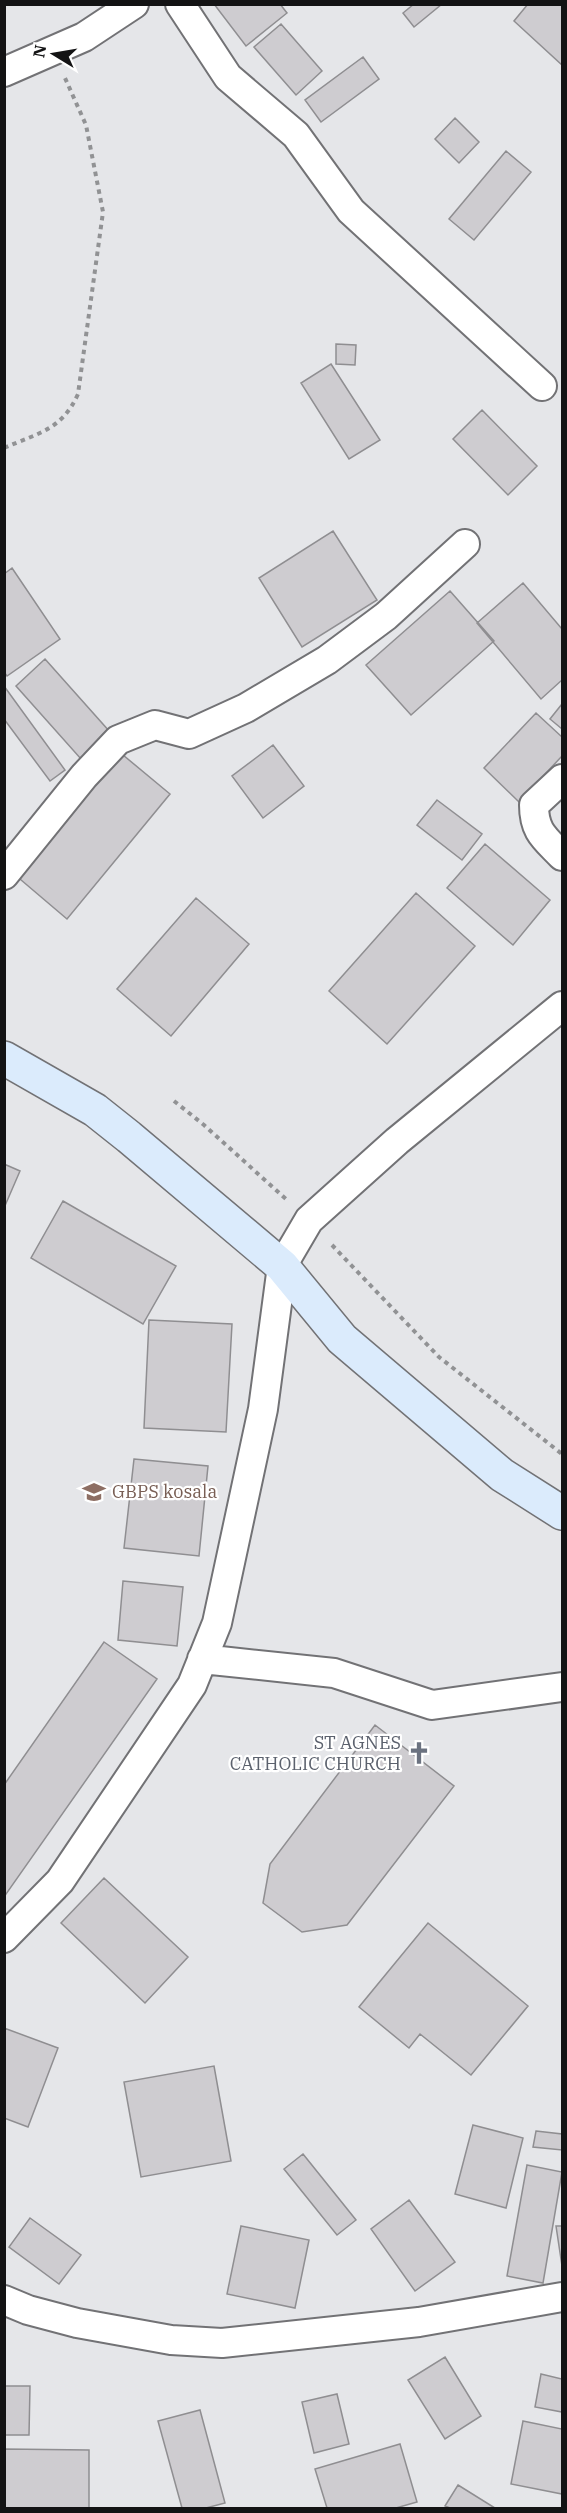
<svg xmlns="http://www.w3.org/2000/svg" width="567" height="2513" font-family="'IBM Plex Serif',serif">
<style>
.building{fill:#ceccd0;stroke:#8f8e91;stroke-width:1.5}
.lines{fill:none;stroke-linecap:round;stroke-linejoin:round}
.street-casing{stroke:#727275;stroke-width:32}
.secondary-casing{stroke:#727275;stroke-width:36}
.path{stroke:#919294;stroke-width:4;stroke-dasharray:4.5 4.5;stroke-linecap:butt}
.street{stroke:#fff;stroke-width:28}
.secondary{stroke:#dbebfc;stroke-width:33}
.labels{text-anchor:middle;stroke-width:4.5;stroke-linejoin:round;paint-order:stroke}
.education-label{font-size:18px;fill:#785e54;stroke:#fff;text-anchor:start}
.worship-label{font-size:18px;fill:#5b616d;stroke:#fff;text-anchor:end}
</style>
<rect width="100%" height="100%" fill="#e5e6e9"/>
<path class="building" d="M214,4H280L287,13L246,46Z
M414,4H442L414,27L403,13Z
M528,4H562V65L514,21Z
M281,24L322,71L296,95L254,47Z
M363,57L379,79L321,122L305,100Z
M455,118L479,142L459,163L435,139Z
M506,151L531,172L474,240L449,219Z
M336,344L356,345L355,365L336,364Z
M331,364L380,440L349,459L301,383Z
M482,410L537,466L508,495L453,439Z
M333,531L377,600L302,647L259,578Z
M12,568L60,639L7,676L4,672V574Z
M523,583L562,629V680L541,699L477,623Z
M450,591L494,641L411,715L366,665Z
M45,659L110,732L81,759L16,686Z
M4,686L65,770L50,781L4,719Z
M562,704V729L550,719Z
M536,713L562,737V756L519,802L484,768Z
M273,745L304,786L263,818L232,776Z
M117,750L170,794L67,919L14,874Z
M437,800L482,834L462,860L417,825Z
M485,844L550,900L513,945L447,888Z
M416,893L475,946L387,1044L329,991Z
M196,898L249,944L171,1036L117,989Z
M4,1164L20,1171L4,1208Z
M63,1201L176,1266L143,1324L31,1258Z
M149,1320L232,1324L226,1432L144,1428Z
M134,1459L208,1466L199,1556L124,1548Z
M123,1581L183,1587L177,1646L118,1640Z
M104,1642L157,1679L4,1897V1785Z
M375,1725L454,1786L347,1925L302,1932L263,1903L270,1864Z
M104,1878L188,1957L145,2003L61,1923Z
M428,1923L528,2006L471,2075L420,2034L409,2048L359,2007Z
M4,2028L58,2048L28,2127L4,2118Z
M214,2066L231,2161L141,2177L124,2082Z
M473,2125L523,2138L506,2208L455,2194Z
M536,2131L562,2134V2150L533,2147Z
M303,2154L356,2220L337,2235L284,2169Z
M527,2165L562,2172L543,2283L507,2276Z
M409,2200L455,2262L415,2291L371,2229Z
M30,2218L81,2255L59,2284L9,2247Z
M241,2226L309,2240L295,2308L227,2294Z
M556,2226H562V2266Z
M445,2357L481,2416L445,2439L408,2380Z
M541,2374L562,2379V2412L535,2407Z
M4,2386H30L29,2435H4Z
M337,2394L349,2444L314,2453L302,2402Z
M200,2410L225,2503L206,2508H182L158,2421Z
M523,2421L562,2429V2494L511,2484Z
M400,2444L417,2502L396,2508H327L315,2469Z
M4,2449L89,2450V2508H4Z
M458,2485L495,2508H450L445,2506Z"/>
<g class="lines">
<g class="street-casing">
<path id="street" d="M180,4L228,77L296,135L351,211L542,386
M4,72L84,37L134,4
M562,779L534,805C534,832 545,838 562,856
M4,875L84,776L118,740L155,725L189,734L246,708L327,660L386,616L465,544
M202,1659L334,1673L432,1705L562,1687
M4,1938L60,1881L192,1685L217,1623L263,1409L282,1266L309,1220L397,1141L562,1006
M4,2300L28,2310L77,2323L171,2340L222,2343L419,2322L562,2297"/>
</g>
<g class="secondary-casing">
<path id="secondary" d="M4,1058L95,1110L129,1137L282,1266L342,1339L502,1475L562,1513"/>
</g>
<path class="path" d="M4,448C38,433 62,430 78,394L103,212L86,125L65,78
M174,1101L204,1125L287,1200
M332,1245L439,1357L562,1454"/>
<use href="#street" class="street"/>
<use href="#secondary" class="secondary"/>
</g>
<defs>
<g id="school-bare" transform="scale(1.8)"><path d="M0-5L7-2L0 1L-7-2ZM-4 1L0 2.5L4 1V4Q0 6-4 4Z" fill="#8d6e63" stroke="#fff" stroke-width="2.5" paint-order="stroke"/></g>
<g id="church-bare" transform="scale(1.8)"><path d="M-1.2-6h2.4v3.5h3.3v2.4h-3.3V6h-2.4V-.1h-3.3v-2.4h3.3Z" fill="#6b7280" stroke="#fff" stroke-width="2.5" paint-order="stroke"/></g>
</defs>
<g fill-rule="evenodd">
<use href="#school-bare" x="94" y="1492"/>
<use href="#church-bare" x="419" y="1753"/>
</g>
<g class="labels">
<g class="education-label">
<text x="112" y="1498">GBPS kosala</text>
</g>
<g class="worship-label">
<text x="401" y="1749">ST AGNES<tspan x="401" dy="21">CATHOLIC CHURCH</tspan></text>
</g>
</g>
<rect width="567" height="2513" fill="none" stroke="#131314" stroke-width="12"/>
<g transform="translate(54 54) rotate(281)" stroke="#ffffff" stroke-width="4.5" paint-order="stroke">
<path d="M0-4.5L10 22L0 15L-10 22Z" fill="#131314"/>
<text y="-9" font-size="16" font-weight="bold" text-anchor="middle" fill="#131314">N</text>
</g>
</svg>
